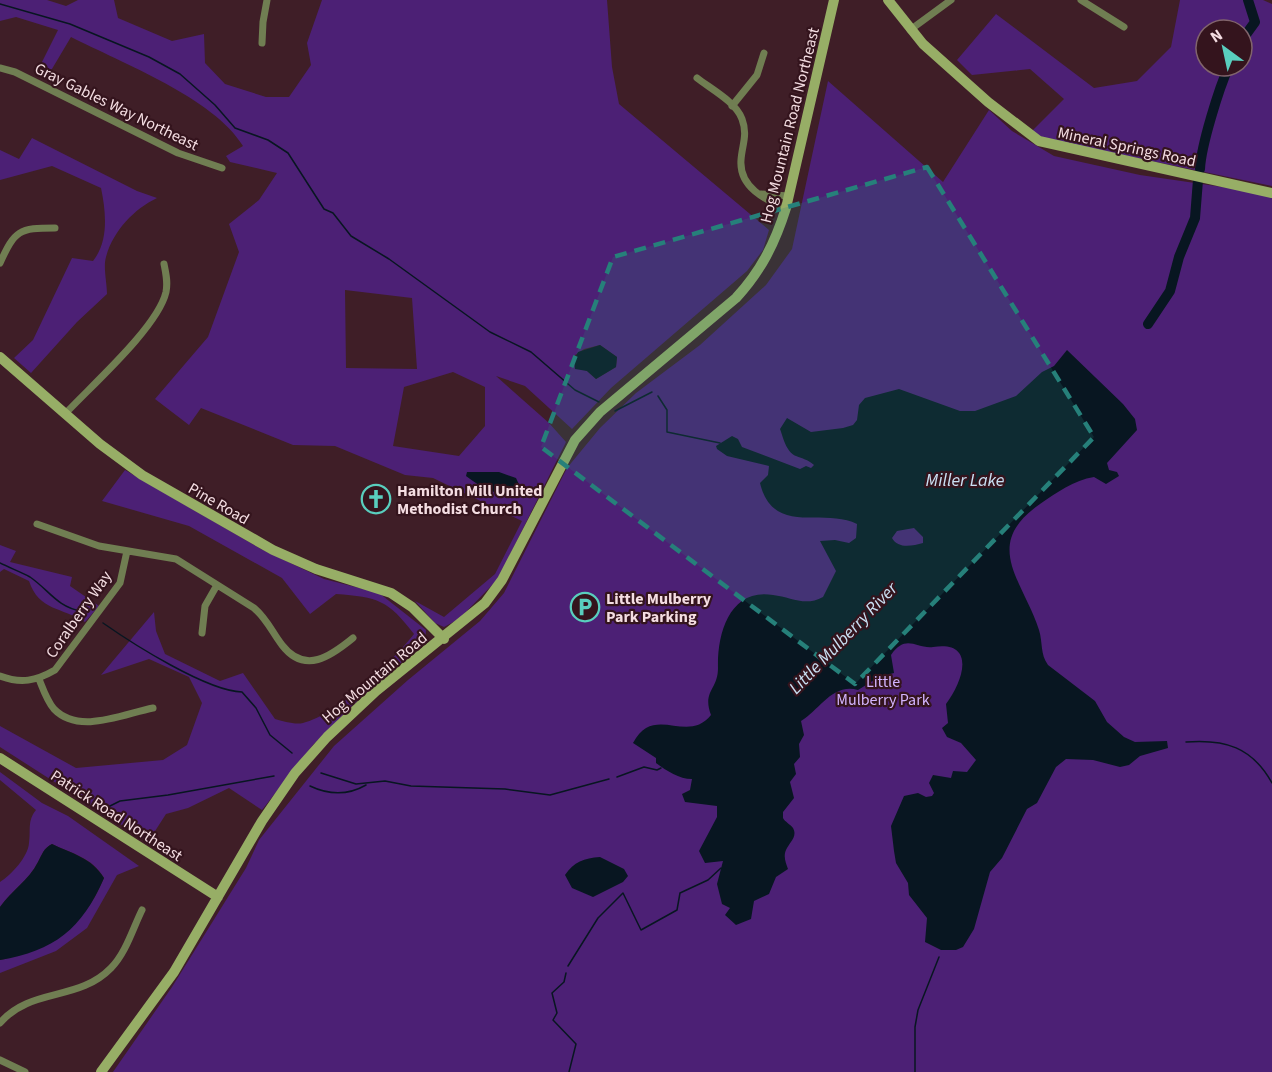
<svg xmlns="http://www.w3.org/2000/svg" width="1272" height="1072" font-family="'Source Sans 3',sans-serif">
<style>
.green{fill:#4c2075;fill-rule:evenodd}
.water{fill:#081621;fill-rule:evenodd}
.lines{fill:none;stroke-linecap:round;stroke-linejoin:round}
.stream{stroke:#081621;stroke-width:1.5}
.river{stroke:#081621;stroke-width:10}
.street{stroke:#707e52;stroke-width:7}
.secondary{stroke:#97ae66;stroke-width:10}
.marked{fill:#26807a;fill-opacity:0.2;stroke:#26807a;stroke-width:4.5;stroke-dasharray:12 8;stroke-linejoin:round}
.labels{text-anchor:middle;stroke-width:4.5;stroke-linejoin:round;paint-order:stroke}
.street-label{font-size:16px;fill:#f4dde2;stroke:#34141d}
.poi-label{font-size:16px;font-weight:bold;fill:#f4dde2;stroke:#34141d;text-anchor:start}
.park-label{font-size:16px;fill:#d3b4fe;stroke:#34141d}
.water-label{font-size:18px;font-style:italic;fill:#cae1f4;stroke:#34141d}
</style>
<rect width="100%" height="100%" fill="#3f1e27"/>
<path class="green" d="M0,0H47L66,6L78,0H114L118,18L172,41L204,34L205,63L225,84L266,97H289L311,65L307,43L322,0H607L612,67L619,104L769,230L763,250L747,271L611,388L572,429L525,386L496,376L549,423L566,442L498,579L459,619L444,627L435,623L415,601L444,617L495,574L522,521L433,478L405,475L335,446L293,445L201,408L189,425L155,399L208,337L239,252L229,224L259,200L277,173L230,162L226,156L243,146C214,98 122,63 71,37L46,79L36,74L58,30L16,17L0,21ZM345,290L412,298L417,369L346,368ZM600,345L617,357L616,367L596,379L587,371L574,365L575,355L584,349ZM453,372L485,387V426L459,456L393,446L404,387Z
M1180,0H1263L1272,4V186L1045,139L1032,131L1064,99L1030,69L972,75L957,60L996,14L1094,88L1137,81L1171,47ZM1206,30H1242V66H1206Z
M828,81L943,182L989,110L1012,131L1054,156L1140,175L1243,190L1272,197V1072H113L172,987L246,868L259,840L334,746L408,680L480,621L504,593L567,468L600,428L636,393L700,345L766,285L792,249Z
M32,138L137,191L157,198C134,209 113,231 106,257C103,267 107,283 107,294L77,322L31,373L14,358L33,340L72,258L93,261C109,241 106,212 101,188L52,166L0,180V150L19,159Z
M125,470L261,549L324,579L379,593L426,630L425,642L359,699L313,745L262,810L229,788L188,808L166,814L148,842L0,747V726L76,768L163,760L187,745L202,703L189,677L149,659L101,675L154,612L156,631L165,654L220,681L243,673L275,719C283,721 295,725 303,723C337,715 392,662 414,634C388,600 378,597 336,594L310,614L282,578L189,526L102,501Z
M0,545L16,551L10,562L72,577L70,586L99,606L85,622C62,607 39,611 29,581L4,569L0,572Z
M0,772L42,803L68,816L139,866L117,875L87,928L56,951L0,973V960C20,957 66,929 82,914C92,905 98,891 104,878C92,857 72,854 52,844C43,849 43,853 38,862C29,880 11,891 0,907V882C11,875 28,857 29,843C31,830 27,821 36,810L0,780Z"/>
<path class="water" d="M600,345L617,357L616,367L596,379L587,371L575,369L574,360L578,352Z
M1067,350L1123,404L1135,419L1137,430L1107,463L1109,470L1117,472L1119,476L1106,484L1094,477C1074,480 1056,493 1040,504C981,545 1023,580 1039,630C1043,643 1040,654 1048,665L1095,701L1107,722L1124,737L1135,742L1167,741L1168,748L1140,756L1129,765L1120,767L1093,760L1066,759L1056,767L1037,803L1027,809L1002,858L990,872L974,929L963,947L956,950H941L925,942L927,918L909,895L908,883L896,863L894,851L891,826L904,796L918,793L926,797L932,796L934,793L929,783L933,775L951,778L953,771L967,772L976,760L961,743L947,737L942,728L948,723L946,704C963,682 977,640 933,647C916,649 906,633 891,655L894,673L879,677L858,690C832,683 820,710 801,721L804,735L799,744L800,757L794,764L796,774L790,782L794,798L783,812V818C785,822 790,824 793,828C798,837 789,843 786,850C783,857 786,863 788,869L776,877L769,894L754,901L751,919L736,925L725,915L730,908L722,904L717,884L723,861L705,863L699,851L717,817V806L685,802L682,794L690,790L692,779C679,779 667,771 656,763V758L633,743C654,703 687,745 711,715C702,691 718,690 718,668C717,633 730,588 773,595C791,597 805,607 823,597L836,571L820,541L835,540L849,543L856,538L857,524C824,507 773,537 760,483L768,475L769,466L727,456L717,449L716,446L732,436L738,439L742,447L800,469L806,466L811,468L814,465C807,459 803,459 796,456C786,452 783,437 780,429L787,418L811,432L843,428L853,425L857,420L859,405L865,398L899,389L960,411H975L1016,396L1042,372L1054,366ZM914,528L923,537V543C912,546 898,549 892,538L897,531Z
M467,472H499L516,478L522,491L520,494C493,494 488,492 466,476Z
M52,844C72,854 91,857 104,878C82,929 54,951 0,960V907C11,891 29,880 38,862C43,853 43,849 52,844Z
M600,857L624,869L628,876L623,882L593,897L572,888L565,875C574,862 584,858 600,857Z"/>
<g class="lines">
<path class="stream" d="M0,4L70,24L149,57L180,74L215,105L235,128L268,140L288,153L324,209L333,213L351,236L389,259L490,332L531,352L575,390L599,402
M658,396L667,410V432L720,443
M615,411L652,392
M0,563C10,568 21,572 30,577C49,590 57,607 81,611
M103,623C133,644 207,691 242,692L256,708L270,735L292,753
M1186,742C1225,739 1252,747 1272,783
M321,773L356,784L385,781L411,786L505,789L550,795L609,779
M617,777L644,767L657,770L661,768
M310,786C329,795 347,796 366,785
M103,815L106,808L120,801L168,795L274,776
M568,966L598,918L623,893L641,930L677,910L680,893L708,880L721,868
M566,973L564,982L552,993L557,1013L553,1020L576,1044L569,1072
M915,1072V1027L918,1010L939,957"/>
<path class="river" d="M1242,40L1255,22L1248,0
M1200,169C1201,146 1219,88 1229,66
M1148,324L1170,291L1179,257L1195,218L1198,180"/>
<path class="street" d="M1081,0L1124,27
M910,30L951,0
M262,43L263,22L267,0
M0,68L15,72L178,153L222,168
M697,78C711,89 736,102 742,119C748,135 742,145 741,160C739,187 765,200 786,208
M732,106L757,75L764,53
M761,194L788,196
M0,263C15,230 19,228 55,228
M65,414C91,386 158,327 166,292C168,282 166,274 164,264
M37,524L99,546L176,559L254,608C267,619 272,632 282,645C305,675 331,656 353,638
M202,633L205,606L217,585
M0,676C21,684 36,681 55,670L120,583L127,551
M39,679C43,689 47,701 54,709C79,735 123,714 153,708
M0,1023C31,987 78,1002 111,968C126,953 133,928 142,910
M0,1060L25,1072"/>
<path class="secondary" d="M888,0L923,44L988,102L1039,141L1272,193
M0,357L100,444L142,475L273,550L316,569L391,593L412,607L444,639
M0,758L218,897
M101,1072L174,972L262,821L295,773L327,737L376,691L485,603L502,580L575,440L600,412L736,298C761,271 775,243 786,208L834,0"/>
</g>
<path class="marked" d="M927,167L1094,437L855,684L541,447L613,257Z"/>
<defs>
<g id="church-ring" transform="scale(1.5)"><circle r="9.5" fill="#34141d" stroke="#59cebe" stroke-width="1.5"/><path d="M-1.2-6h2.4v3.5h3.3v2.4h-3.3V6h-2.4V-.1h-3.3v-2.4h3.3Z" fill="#59cebe"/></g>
<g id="parking-ring" transform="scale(1.5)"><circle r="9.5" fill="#34141d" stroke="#59cebe" stroke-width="1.5"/><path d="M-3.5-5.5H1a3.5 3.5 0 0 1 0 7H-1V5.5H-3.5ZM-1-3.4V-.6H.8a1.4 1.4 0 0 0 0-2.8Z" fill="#59cebe"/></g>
</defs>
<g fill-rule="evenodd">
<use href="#church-ring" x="376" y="499"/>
<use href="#parking-ring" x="585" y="607"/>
</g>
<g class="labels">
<g class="street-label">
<text transform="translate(117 106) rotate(26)" y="6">Gray Gables Way Northeast</text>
<text transform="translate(789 125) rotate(-76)" y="6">Hog Mountain Road Northeast</text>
<text transform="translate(1127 146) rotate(12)" y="6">Mineral Springs Road</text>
<text transform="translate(219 503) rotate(30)" y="6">Pine Road</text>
<text transform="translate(78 614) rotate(-55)" y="6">Coralberry Way</text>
<text transform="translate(374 677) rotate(-40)" y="6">Hog Mountain Road</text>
<text transform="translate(117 815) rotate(33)" y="6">Patrick Road Northeast</text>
</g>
<g class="poi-label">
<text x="397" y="496">Hamilton Mill United<tspan x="397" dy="18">Methodist Church</tspan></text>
<text x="606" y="604">Little Mulberry<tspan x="606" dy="18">Park Parking</tspan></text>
</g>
<g class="park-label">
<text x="883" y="687">Little<tspan x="883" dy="18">Mulberry Park</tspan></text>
</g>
<g class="water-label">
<text x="965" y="486">Miller Lake</text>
<text transform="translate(843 638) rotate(-46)" y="6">Little Mulberry River</text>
</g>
</g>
<g transform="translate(1224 48) rotate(327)"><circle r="28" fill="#34141d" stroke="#81646c" stroke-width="1.5"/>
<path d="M0-4.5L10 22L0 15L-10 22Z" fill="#59cebe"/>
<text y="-9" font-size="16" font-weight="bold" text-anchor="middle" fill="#f4dde2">N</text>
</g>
</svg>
